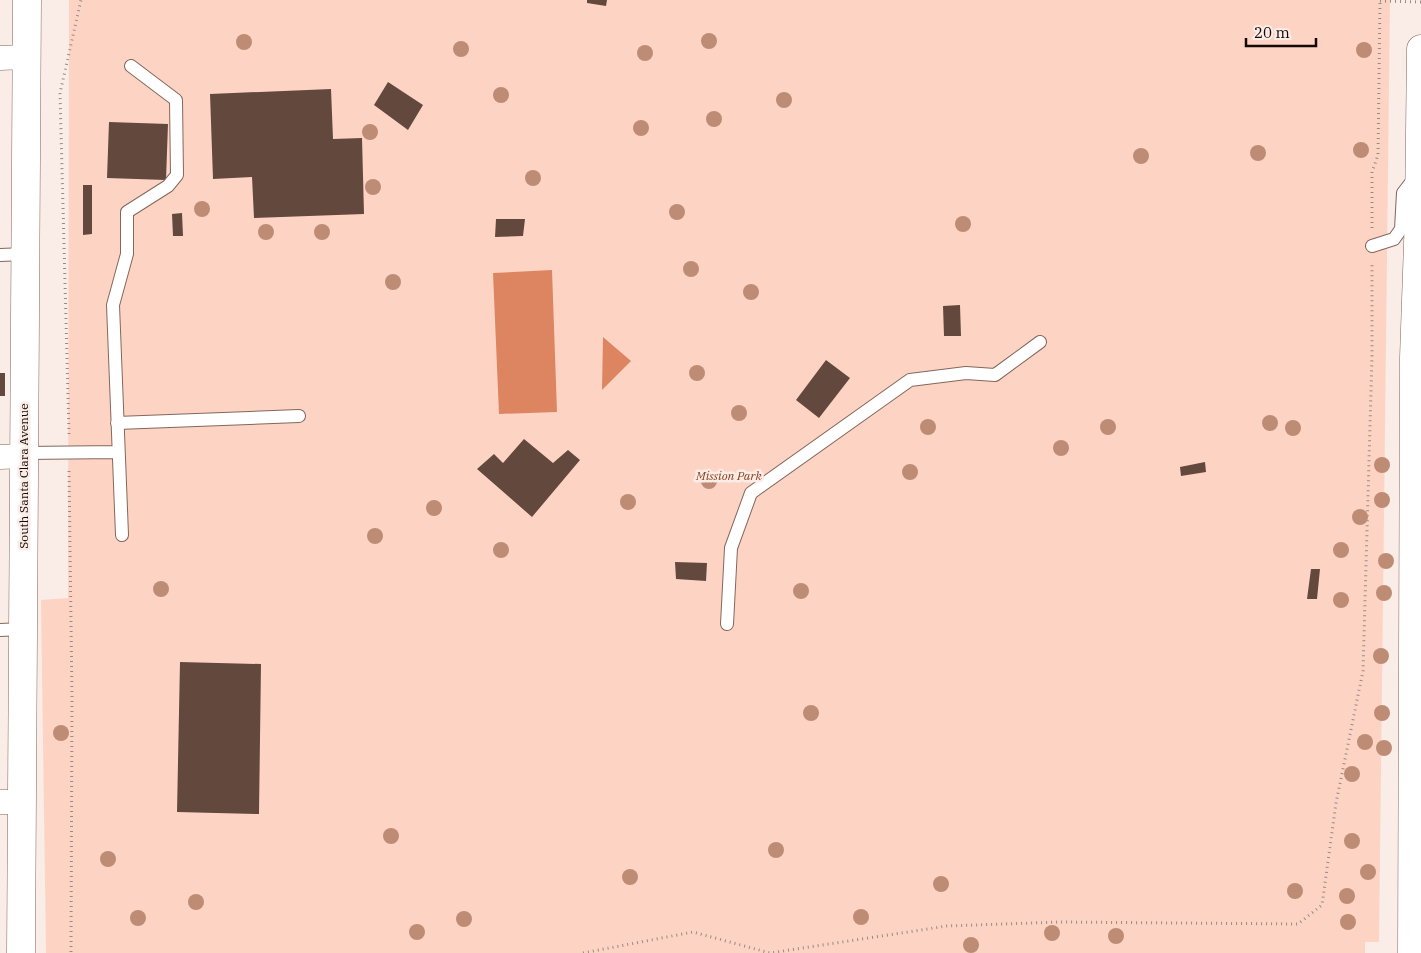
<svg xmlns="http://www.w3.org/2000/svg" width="1421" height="953" font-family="'IBM Plex Serif',serif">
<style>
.green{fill:#fdd4c4}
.water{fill:#dd8561}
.building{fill:#63483d}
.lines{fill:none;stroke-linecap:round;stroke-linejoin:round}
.service-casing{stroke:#84675b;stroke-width:14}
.minor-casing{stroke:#84675b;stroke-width:25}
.tertiary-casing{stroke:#84675b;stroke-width:29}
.secondary-casing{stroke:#84675b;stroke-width:29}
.path{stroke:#978b86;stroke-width:3;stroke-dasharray:1 4;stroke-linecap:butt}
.service{stroke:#fff;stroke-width:12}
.minor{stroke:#fff;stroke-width:24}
.tertiary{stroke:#fff;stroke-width:28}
.secondary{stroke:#fff;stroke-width:28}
.tree{fill:#be8c75}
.labels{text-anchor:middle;stroke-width:5;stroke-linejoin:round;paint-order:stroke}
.street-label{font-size:12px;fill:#140905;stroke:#faece6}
.park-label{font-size:12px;font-style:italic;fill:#8c3d18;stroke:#faece6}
</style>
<rect width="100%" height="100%" fill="#faece6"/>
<path class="green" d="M69,0H1390L1379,942H1365V953H46L41,600L68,598Z"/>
<path class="water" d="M552,270L557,412L499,414L493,273Z
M603,337L631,361L602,390Z"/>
<path class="building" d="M587,0H607L606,6L587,3Z
M388,82L423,105L408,130L374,105Z
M331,89L333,139L362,138L364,214L254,218L252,177L213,179L210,94Z
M109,122L168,124L166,180L107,178Z
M83,185H92V234L83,235Z
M182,213L183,236H173L172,214Z
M496,219H525L523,236L495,237Z
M960,305L961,336H944L943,306Z
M826,360L850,378L819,418L796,400Z
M0,373H5V396H0Z
M524,439L553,463L568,450L580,460L532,517L477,469L494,454L503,463Z
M1205,462L1206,472L1181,476L1180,467Z
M675,562L707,563L706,581L676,579Z
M1311,569H1320L1317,599H1307Z
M180,662L261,664L259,814L177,812Z"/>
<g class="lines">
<g class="service-casing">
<path id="service" d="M1372,246L1394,239L1401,229L1403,193L1416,176
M0,255L25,254
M117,423L299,416
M24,453L118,452
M122,535L113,305L127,254V212L168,186L177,175L176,100L131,66
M727,624L731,548L751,493L910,380L966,373L995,375L1040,342
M0,630L23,629"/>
</g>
<g class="minor-casing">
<path id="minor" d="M0,58L26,57
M0,457L24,456
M0,802H22"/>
</g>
<g class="tertiary-casing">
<path id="tertiary" d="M21,953L27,0"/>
</g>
<g class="secondary-casing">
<path id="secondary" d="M1412,953L1414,358L1419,215L1421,49"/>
</g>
<path class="path" d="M1380,1L1421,2
M1372,228V172L1378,155L1380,0
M69,434L60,93L81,0
M69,471L72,697L71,953
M583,953L693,932L770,953L947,926L1060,922L1298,924L1322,905L1336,803L1363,671L1372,356V262"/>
<use href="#service" class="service"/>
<use href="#minor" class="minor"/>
<use href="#tertiary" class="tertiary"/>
<use href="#secondary" class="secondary"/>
</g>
<g class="tree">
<circle cx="709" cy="41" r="8"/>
<circle cx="244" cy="42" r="8"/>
<circle cx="461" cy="49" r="8"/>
<circle cx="1364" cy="50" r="8"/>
<circle cx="645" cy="53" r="8"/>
<circle cx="501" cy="95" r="8"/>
<circle cx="784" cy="100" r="8"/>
<circle cx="714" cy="119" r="8"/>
<circle cx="641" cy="128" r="8"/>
<circle cx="370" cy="132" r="8"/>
<circle cx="1361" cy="150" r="8"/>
<circle cx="1258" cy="153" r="8"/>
<circle cx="1141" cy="156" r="8"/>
<circle cx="533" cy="178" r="8"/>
<circle cx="373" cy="187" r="8"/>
<circle cx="202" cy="209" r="8"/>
<circle cx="677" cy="212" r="8"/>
<circle cx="963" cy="224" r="8"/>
<circle cx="266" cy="232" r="8"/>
<circle cx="322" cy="232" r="8"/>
<circle cx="691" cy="269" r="8"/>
<circle cx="393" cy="282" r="8"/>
<circle cx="751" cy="292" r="8"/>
<circle cx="697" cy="373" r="8"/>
<circle cx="739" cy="413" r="8"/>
<circle cx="1270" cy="423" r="8"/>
<circle cx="928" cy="427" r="8"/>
<circle cx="1108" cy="427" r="8"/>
<circle cx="1293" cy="428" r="8"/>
<circle cx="1061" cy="448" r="8"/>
<circle cx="1382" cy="465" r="8"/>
<circle cx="910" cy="472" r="8"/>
<circle cx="709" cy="481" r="8"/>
<circle cx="1382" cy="500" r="8"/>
<circle cx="628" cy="502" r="8"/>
<circle cx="434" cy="508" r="8"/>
<circle cx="1360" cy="517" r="8"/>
<circle cx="375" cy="536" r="8"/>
<circle cx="501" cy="550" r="8"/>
<circle cx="1341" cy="550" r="8"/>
<circle cx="1386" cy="561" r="8"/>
<circle cx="161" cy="589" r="8"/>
<circle cx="801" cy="591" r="8"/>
<circle cx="1384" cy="593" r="8"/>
<circle cx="1341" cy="600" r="8"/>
<circle cx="1381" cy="656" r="8"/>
<circle cx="811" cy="713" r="8"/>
<circle cx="1382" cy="713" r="8"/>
<circle cx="61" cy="733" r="8"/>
<circle cx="1365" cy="742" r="8"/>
<circle cx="1384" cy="748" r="8"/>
<circle cx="1352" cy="774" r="8"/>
<circle cx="391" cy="836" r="8"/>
<circle cx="1352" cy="841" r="8"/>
<circle cx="776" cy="850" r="8"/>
<circle cx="108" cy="859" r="8"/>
<circle cx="1368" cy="872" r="8"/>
<circle cx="630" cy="877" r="8"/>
<circle cx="941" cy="884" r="8"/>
<circle cx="1295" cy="891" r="8"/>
<circle cx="1347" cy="896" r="8"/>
<circle cx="196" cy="902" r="8"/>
<circle cx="861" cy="917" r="8"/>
<circle cx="138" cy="918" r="8"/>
<circle cx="464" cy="919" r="8"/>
<circle cx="1348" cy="922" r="8"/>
<circle cx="417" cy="932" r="8"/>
<circle cx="1052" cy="933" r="8"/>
<circle cx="1116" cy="936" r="8"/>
<circle cx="971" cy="945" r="8"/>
</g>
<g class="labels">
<g class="street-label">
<text transform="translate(24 476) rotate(-90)" y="4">South Santa Clara Avenue</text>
</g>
<g class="park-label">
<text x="729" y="480">Mission Park</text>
</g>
</g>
<path d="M1246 38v8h70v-8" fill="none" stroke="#140905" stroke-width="2.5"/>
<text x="1254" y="38" font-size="15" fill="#140905" stroke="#faece6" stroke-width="4" paint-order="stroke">20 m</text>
</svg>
